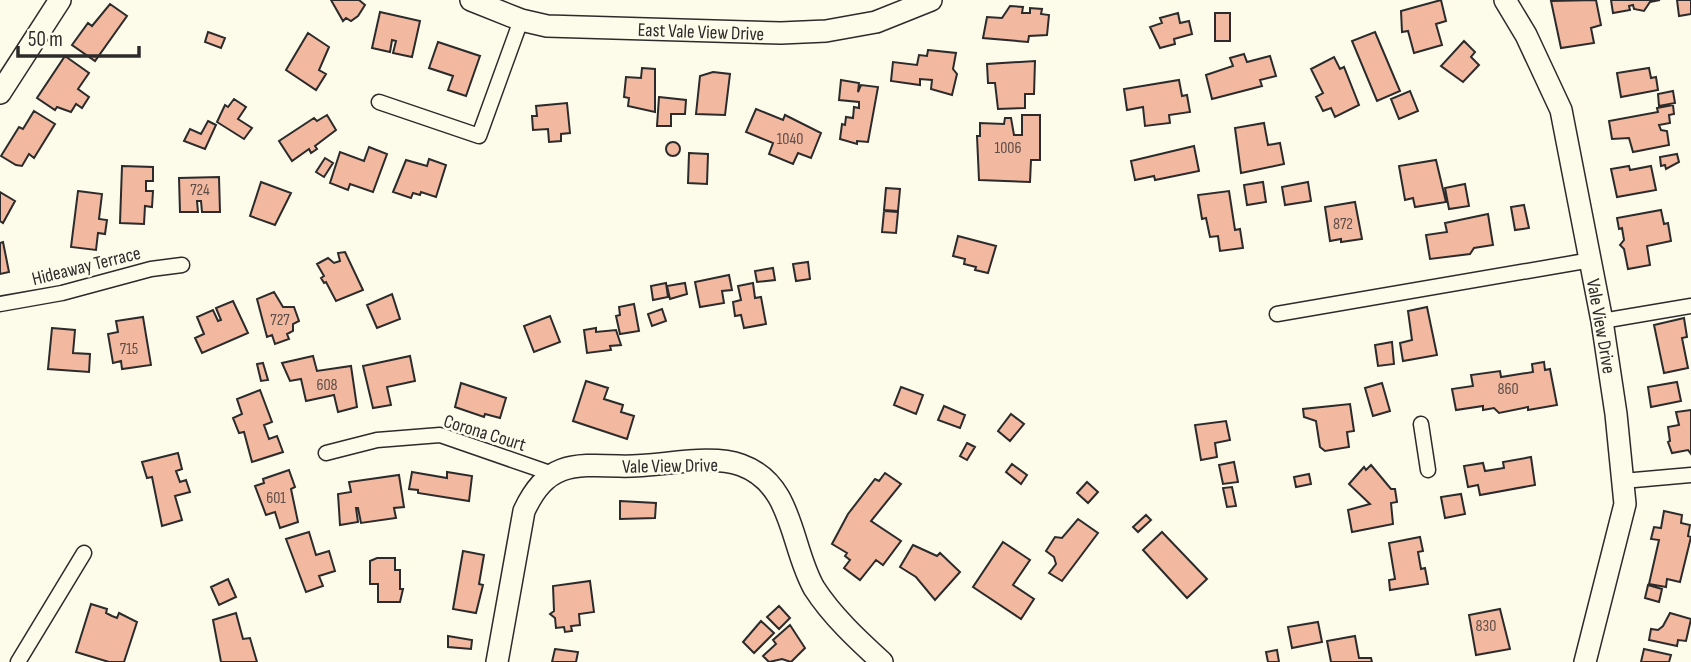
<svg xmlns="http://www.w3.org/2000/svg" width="1691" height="662" font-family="'Sofia Sans Condensed',sans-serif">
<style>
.building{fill:#f2b8a0;stroke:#2b2b2b;stroke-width:2}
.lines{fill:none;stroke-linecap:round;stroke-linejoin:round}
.street-casing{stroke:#2b2b2b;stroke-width:17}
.secondary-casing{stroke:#2b2b2b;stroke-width:24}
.street{stroke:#fdfbea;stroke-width:14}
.secondary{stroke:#fdfbea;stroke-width:21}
.labels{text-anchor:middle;stroke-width:5;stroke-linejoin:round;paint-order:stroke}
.number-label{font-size:16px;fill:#5d4e48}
.street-label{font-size:19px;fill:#2b2b2b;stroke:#fdfbea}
</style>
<rect width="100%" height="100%" fill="#fdfbea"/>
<path class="building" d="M331,0H359L365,5L358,16L351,21L346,18L343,21Z
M1441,0L1446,21L1436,24L1442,45L1414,53L1408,31L1402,32L1401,11Z
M1596,0L1601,25L1591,28L1594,43L1561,48L1551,1Z
M1611,0H1660L1650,2L1644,11L1634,9L1633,5L1629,6L1630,10L1613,13Z
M1677,0H1691V14L1679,16Z
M110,4L127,16L95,61L72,45L88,23L92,26Z
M1010,6L1023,7L1022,13H1030V8L1042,9L1041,14L1049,15L1047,35L1029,36L1028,42L983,38L987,17L1002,18Z
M380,12L420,21L412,57L393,53L396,41L392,40L390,52L372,48Z
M1178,13L1180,23L1189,21L1192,34L1174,39L1175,44L1160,48L1150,27L1162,23L1160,18Z
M1215,13H1230V41H1215Z
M208,32L225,38L221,48L205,42Z
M1375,32L1400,91L1377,101L1352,41Z
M308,33L329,47L319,70L326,74L316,90L286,70Z
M1464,41L1475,52L1471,57L1479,65L1463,82L1441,66Z
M438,42L480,56L466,96L448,90L453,76L429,68Z
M928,50L956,53L953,69L957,74L952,95L931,89L932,80L920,79V85L891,81L893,62L917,65L919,55L927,56Z
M1244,54L1247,62L1270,56L1276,76L1260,80L1262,86L1212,99L1206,75L1233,66L1230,58Z
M65,56L89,73L78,89L89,97L82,108L76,104L71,112L57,107L55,110L37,98Z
M1334,57L1340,69L1344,67L1359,105L1335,117L1331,108L1323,111L1316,97L1323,93L1311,69Z
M1035,61L1034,94H1025V108L998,109L995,83H988L987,64Z
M642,68L655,69V112L628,106L629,98L624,97L626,77L641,78Z
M1649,68L1651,78L1656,77L1658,90L1621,97L1617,73Z
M713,72L730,74L725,115L696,114L700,76Z
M841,80L859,83L858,92L861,85L878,87L868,142L857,141V144L840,139L842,124L845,125L846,117L853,118L854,107L859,108V102L839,100Z
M1179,80L1182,96L1187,95L1190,112L1169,115L1170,123L1145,126L1143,107L1127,110L1124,89Z
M1410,91L1418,111L1399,119L1391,99Z
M1673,91L1675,103L1659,106L1658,94Z
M659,97L686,100L685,114H671V126H657Z
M234,99L246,107L238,119L252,128L244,139L217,122L225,105L228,107Z
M567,103L570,133L561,134V141L549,142L548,129L533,130L532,116H537L536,106Z
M1673,105L1674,114L1669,115L1670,123L1659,125L1661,130L1667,131L1669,145L1633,152L1629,138L1612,139L1609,121L1658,112L1657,108Z
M756,109L783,120L785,115L821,133L811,158L798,153L793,164L769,154L773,143L746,132Z
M34,111L55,124L34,158L29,154L22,166L16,165L1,156L19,127L23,129Z
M327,115L336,130L315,146L317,149L311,153L309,149L292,161L279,141L314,118L317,121Z
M1022,115H1040V160H1031L1030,182L979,180L977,136H980V123L1004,124L1005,118H1011L1014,135H1022Z
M208,121L216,125L205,149L184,141L190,129L201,134Z
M1264,123L1268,145L1280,143L1284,164L1241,173L1235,128Z
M666 149a7 7 0 1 1 14 0a7 7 0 1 1-14 0Z
M1194,146L1199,171L1155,180L1154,176L1135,180L1131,161Z
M369,147L387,154L373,192L350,184L348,190L330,183L340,152L364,161Z
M689,153L708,154L707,184L688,183Z
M1677,154L1679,162L1666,169L1665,165L1661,166L1660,157Z
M325,158L333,163L324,177L316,172Z
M429,159L446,165L436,197L421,192L420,195L413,193L411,198L393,192L406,160L427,166Z
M1436,160L1446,202L1415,207L1413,198L1405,200L1399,166Z
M122,166L153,167V181H146V191H153L152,207L145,206L144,224L120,223Z
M1629,166L1630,170L1651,166L1656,190L1617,197L1611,169Z
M219,177L220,212H202L201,201H197L198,212H180L179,178Z
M261,182L291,193L275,225L250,216Z
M1263,182L1266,202L1247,205L1244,185Z
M1308,182L1311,201L1285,205L1282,187Z
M1465,184L1469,206L1449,209L1445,188Z
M886,188L900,189L898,211L884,210Z
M78,191L102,194L99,219L107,220L105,234L98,233L96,250L71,247Z
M1229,191L1235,230L1240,229L1243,248L1220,251L1218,236L1210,237L1206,218L1202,219L1198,195Z
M0,192L15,201L3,223L0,221Z
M1355,202L1362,239L1341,242V239L1330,241L1325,207Z
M1524,205L1529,228L1515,230L1511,207Z
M1661,210L1664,224L1668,223L1671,241L1647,246L1650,265L1628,269L1624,249L1620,245L1624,240L1622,228L1619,229L1617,218Z
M884,211L898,212L896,233L882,232Z
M1488,214L1493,245L1474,248L1470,254L1430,259L1426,235L1447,232L1445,223Z
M958,236L996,246L988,273L975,270L976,267L964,264L965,259L953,256Z
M3,242L9,272L0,274V243Z
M345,252L363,290L336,301L326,282L324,283L321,278L324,276L317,264L328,258L334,263L340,261L338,253Z
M808,262L810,279L796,281L793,264Z
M773,268L775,280L757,282L755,271Z
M729,275L732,290L722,291L724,303L700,307L695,282Z
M666,283L668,297L653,300L651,286Z
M685,283L687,294L670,299L667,286Z
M753,283L755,298L761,297L766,324L744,328L741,315L735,316L733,302L741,300L738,286Z
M274,292L283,307H294L299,321L293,324V331L287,334L289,339L275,344L272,335L267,337L257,299Z
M392,294L400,319L377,328L367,305Z
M233,301L248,333L202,353L195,338L204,334L197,317L213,310L218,321L221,320L216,308Z
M634,304L639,331L620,334L616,316L620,315L619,307Z
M1427,307L1437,355L1403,361L1400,343L1412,340L1408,311Z
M662,309L666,321L652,326L648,314Z
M550,316L560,342L534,352L524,326Z
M143,317L151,365L122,369L121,361L113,363L108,334L118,332L116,321Z
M1684,318L1687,337L1682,338L1688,368L1664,373L1654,325Z
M52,328L75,330L73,353L90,354L89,372L48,369Z
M596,328V332L616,330L621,345L610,346L611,350L587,353L584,330Z
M1392,342L1394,364L1378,366L1375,345Z
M313,356L317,371L351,366L357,407L338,412L334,395L306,401L301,379L290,381L282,363Z
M410,356L415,381L387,387L391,405L373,408L363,366Z
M1544,362L1545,370L1550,369L1557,405L1528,410V407L1499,413L1494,408L1483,410V406L1456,410L1452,389L1473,386L1471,375L1500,371L1501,377L1533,372L1532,364Z
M263,363L268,380L261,381L257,364Z
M586,381L608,388L604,399L623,405L621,412L634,416L627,439L573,421Z
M1677,382L1681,401L1651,407L1648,387Z
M461,383L506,398L500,418L485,414L484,417L455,407Z
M1382,383L1390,411L1373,416L1365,388Z
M901,387L923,395L916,414L894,405Z
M260,390L272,422L264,425L269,439L277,436L283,452L252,462L244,432L239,433L233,418L242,414L237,399Z
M1350,404L1354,431L1347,432L1349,447L1325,451L1320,447L1316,421L1304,417L1303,409Z
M944,406L965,415L960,428L938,420Z
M1691,410V454L1688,450L1672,453L1668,442L1670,441L1668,427L1679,425L1676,412Z
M1011,414L1024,424L1010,441L998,431Z
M1226,421L1230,440L1215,443L1217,457L1201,460L1195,425Z
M967,443L975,447L967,460L960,456Z
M178,453L182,469L176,471L180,482L186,480L190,492L175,496L182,520L162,526L152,477L147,478L142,462Z
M1531,457L1535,485L1480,495L1478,485L1468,487L1464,466L1483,463L1485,471L1504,468L1503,462Z
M1234,462L1238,482L1223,484L1219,465Z
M1012,464L1027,475L1021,484L1006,472Z
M1371,465L1391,489H1395L1397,502L1391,503L1393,524L1352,532L1348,510L1370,504L1349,484L1364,467L1366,470Z
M289,470L295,487L291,489L298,522L280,528L275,512L266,515L255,486L264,483L263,479Z
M412,472L447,478V472L472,476L469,501L418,493V490L409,489Z
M885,473L901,484L871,521L901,541L883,565L876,560L860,580L844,568L850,560L845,556L847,553L832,544L848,514L875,479L879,481Z
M1309,474L1311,484L1296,487L1294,477Z
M399,475L404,507L394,508L396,518L361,523L358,508H356L358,522L340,525L338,494L351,492L349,482Z
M1087,482L1098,492L1088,503L1077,493Z
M1232,487L1236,506L1227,507L1223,488Z
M1461,494L1465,514L1445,518L1441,497Z
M620,501L656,503L655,518L620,519Z
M1664,511L1682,515L1681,523L1690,525L1688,536L1691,537L1680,582L1667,579L1666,587L1649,584L1659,540L1651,539L1654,527L1661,528Z
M1146,515L1151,520L1138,532L1133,527Z
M1078,519L1098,533L1062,581L1049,573L1056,564L1054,557L1046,551L1055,537L1062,538Z
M309,532L316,555L329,551L335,571L319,576L323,586L306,592L286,539Z
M1162,532L1207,579L1187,598L1143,550Z
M1420,537L1423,551L1418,552L1421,569L1425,568L1428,584L1390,590L1389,580L1395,579L1389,543Z
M1003,542L1030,560L1013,585L1034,599L1021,619L973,587Z
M913,545L937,556L940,553L960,572L935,600L916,577L900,567Z
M463,551L484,555L479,584L483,585L476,613L453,609Z
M377,558H395V570H400V589H403L400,602H378V584H370V561Z
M228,579L236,597L219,605L211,587Z
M590,581L594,612L579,614L580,625L571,626L572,631L565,632L564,627L556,628L555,618L550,614L554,611L553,586Z
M1648,585L1662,589L1659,602L1645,598Z
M91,604L107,609L106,613L112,616L117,618L119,613L137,622L124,662H109L76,652Z
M779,606L790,618L779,629L767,617Z
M1500,609L1510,649L1476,655L1469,615Z
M236,613L243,639L250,638L257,662H221L213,620Z
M1670,613L1691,619L1686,641L1678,640L1677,646L1649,640L1651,629L1658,630L1663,626Z
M761,621L774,633L754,653L743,642Z
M1318,622L1322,642L1292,648L1288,627Z
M790,625L805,648L791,662L782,659L769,662L763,656L776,644L773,640Z
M448,636L472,640L471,649L448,647Z
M1355,636L1359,658H1371L1372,662H1331L1327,641Z
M555,649L578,652L576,662H552Z
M1644,649L1671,655L1669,662H1641Z
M1277,650L1279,662H1268L1266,652Z"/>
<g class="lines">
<g class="street-casing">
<path id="street" d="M379,102L479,136L521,20
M0,304L62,293L151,269L182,265
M1277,314L1591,260
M1602,321L1691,306
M1421,424L1428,470
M326,453L377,440L440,435L550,473
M1623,481L1691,475
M18,662L84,553"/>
</g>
<g class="secondary-casing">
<path id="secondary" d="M471,0L521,20L547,26L781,33L826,31L876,22L931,0
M1505,0L1526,35L1561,110L1602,321L1616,414L1625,504L1585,662
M0,93L60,0
M497,662L524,511C546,464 570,464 619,466C655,468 708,453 741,465C794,484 790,546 814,588C832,616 858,640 882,662"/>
</g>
<use href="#street" class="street"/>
<use href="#secondary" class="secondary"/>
</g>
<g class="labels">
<g class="number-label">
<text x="790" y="144">1040</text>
<text x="1008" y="153">1006</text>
<text x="200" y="195">724</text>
<text x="1343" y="229">872</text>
<text x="280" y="325">727</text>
<text x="129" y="354">715</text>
<text x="327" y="390">608</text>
<text x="1508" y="394">860</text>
<text x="276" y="503">601</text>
<text x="1486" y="631">830</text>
</g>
<g class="street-label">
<text transform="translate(701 31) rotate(2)" y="7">East Vale View Drive</text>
<text transform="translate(86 265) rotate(-14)" y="7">Hideaway Terrace</text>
<text transform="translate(1602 326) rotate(80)" y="7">Vale View Drive</text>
<text transform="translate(485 432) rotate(17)" y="7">Corona Court</text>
<text transform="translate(670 465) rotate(-1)" y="7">Vale View Drive</text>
</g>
</g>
<path d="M18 46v10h121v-10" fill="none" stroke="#2b2b2b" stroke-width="3.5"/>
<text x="28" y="46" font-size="21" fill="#2b2b2b" stroke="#fdfbea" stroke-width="5" paint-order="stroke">50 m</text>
</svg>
